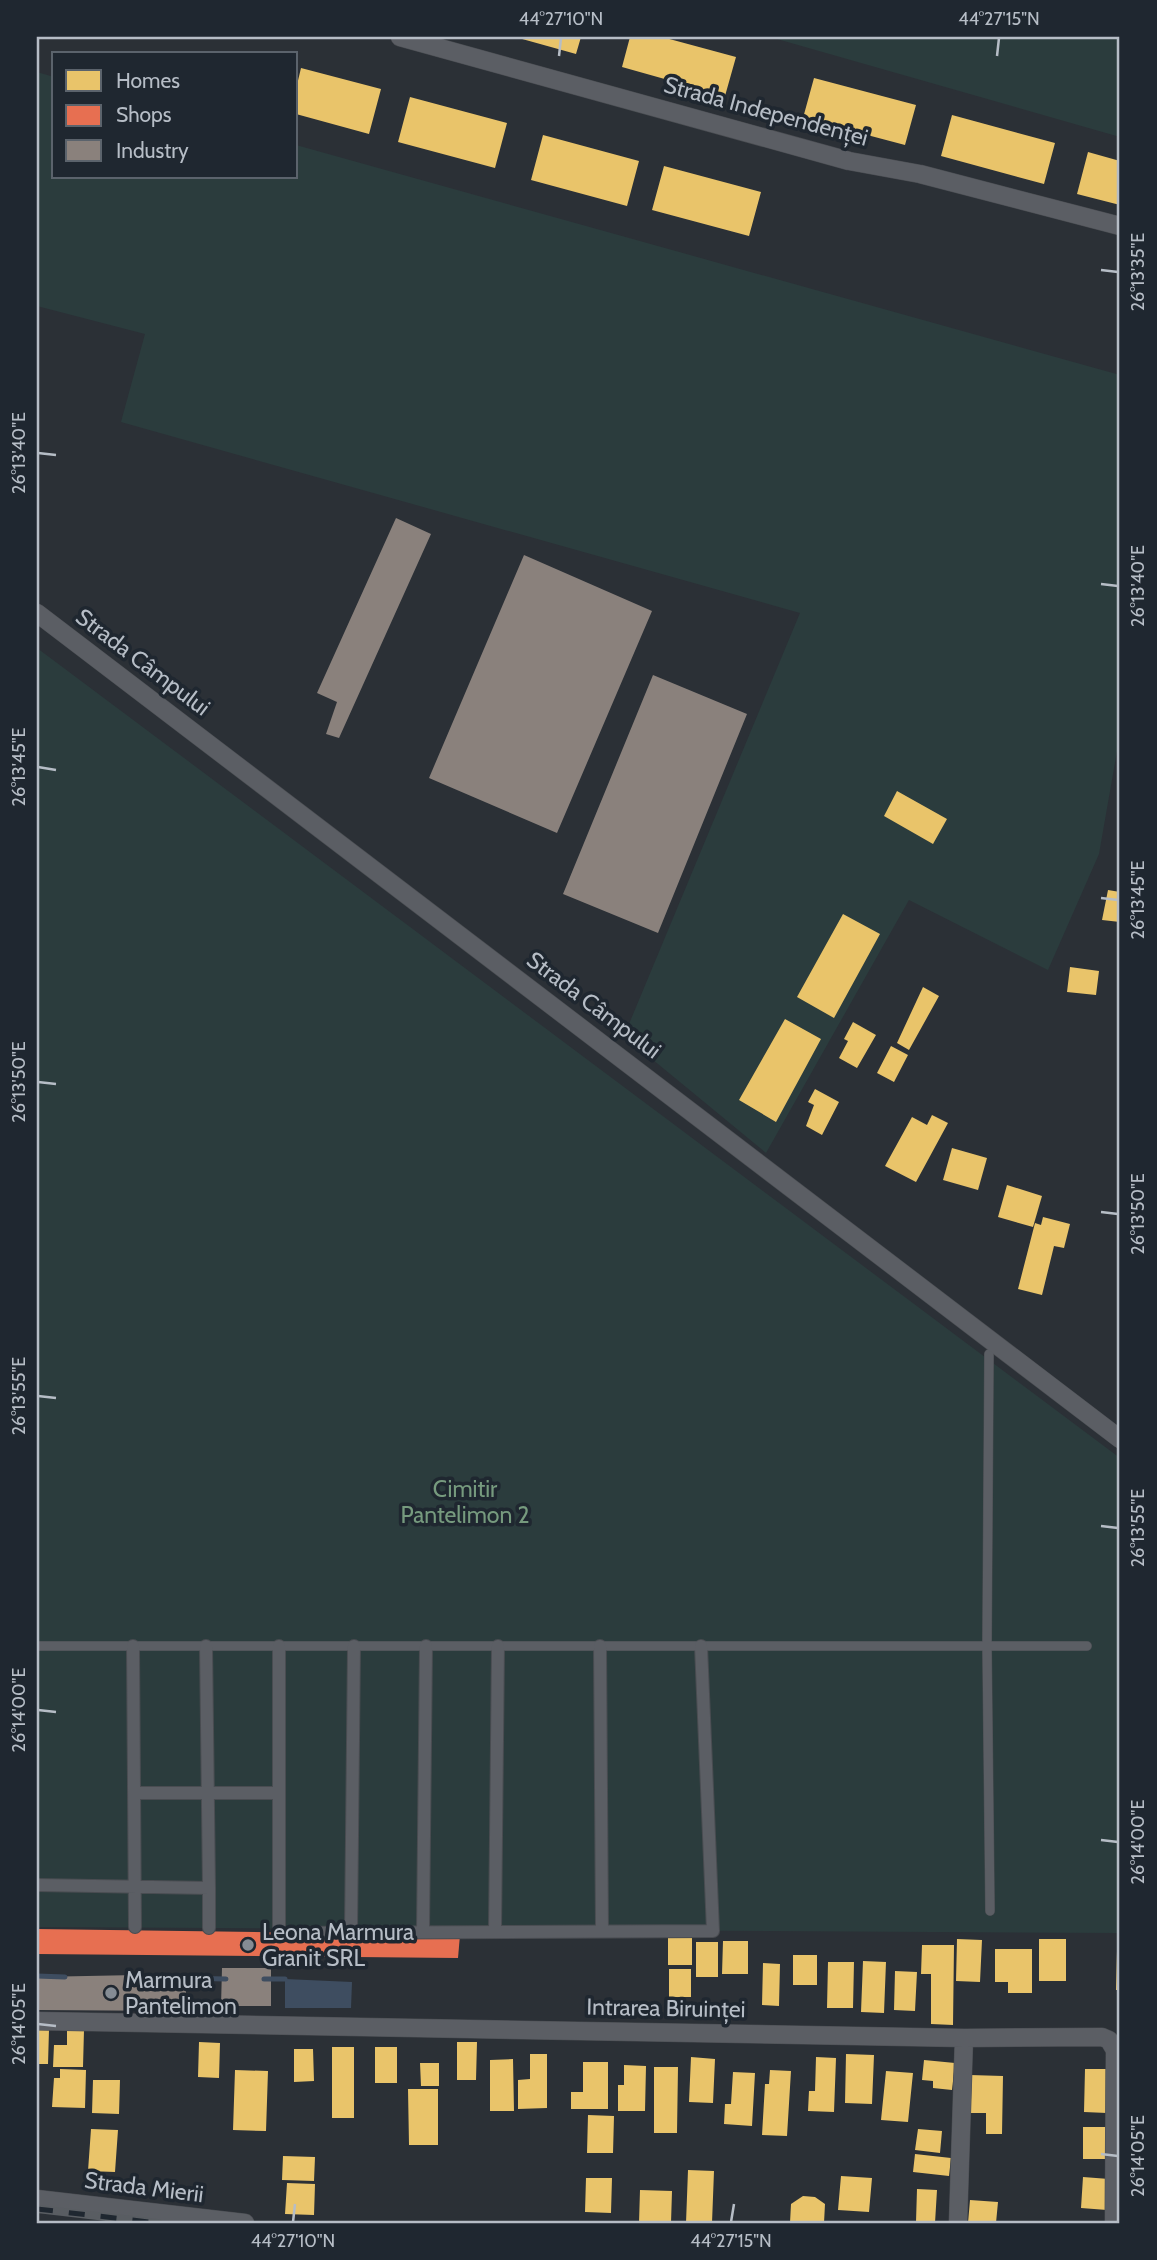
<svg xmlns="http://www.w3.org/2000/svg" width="1157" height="2260" font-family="Cabin,sans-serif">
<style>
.green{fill:#2b3c3d}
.water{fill:#3e4d60}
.homes{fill:#e9c46a}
.shops{fill:#e76f51}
.industry{fill:#8a817c}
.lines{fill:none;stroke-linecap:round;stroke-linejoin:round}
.stream{stroke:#3e4d60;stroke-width:5}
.service-casing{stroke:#494c51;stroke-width:10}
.pedestrian-casing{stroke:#494c51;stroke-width:14}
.minor-casing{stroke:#494c51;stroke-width:19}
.service{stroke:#5b5e64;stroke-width:9}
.pedestrian{stroke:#5b5e64;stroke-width:12}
.minor{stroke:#5b5e64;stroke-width:18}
.rail-casing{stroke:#595d62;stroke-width:8}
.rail{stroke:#1f2730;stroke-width:5;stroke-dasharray:16;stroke-linecap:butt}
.ticks{fill:none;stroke:#b6bdc6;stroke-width:2.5}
.poi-dot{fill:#858c94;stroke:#1f2730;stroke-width:2.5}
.labels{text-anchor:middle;stroke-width:7;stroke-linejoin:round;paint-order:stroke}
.street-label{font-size:23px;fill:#b6bdc6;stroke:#1f2730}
.park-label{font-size:23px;fill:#769a7e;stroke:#1f2730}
.poi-label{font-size:23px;fill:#b6bdc6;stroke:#1f2730;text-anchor:start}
.neatline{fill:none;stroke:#b6bdc6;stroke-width:2.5}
.ticks-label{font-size:18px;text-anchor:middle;fill:#b6bdc6}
</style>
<rect width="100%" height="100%" fill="#2b3036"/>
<path class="green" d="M770,37H1120V137Z
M37,72L54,77V177H296V145L1120,375V734L1099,854L1048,970L909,900L766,1153L624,1036L800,613L121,422L145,334L37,306Z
M37,648L1120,1458V1933L37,1927Z"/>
<path class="water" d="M285,1979L352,1982L351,2008H285Z"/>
<path class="homes" d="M515,37H581L576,54Z
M630,37H662L736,57L725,96L622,67Z
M301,68L381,89L369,134L296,114V89Z
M814,78L916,105L905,145L803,118Z
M410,97L507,123L495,168L398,142Z
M952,115L1055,143L1044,184L941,156Z
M543,135L639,161L627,206L531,180Z
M1088,152L1120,161V205L1077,194Z
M664,166L761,192L749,236L652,210Z
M897,791L947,819L933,844L884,816Z
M1108,890L1120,892V922L1102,920Z
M843,914L880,934L834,1018L797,997Z
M1070,967L1099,971L1096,995L1067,992Z
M923,987L939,996L909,1050L897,1043Z
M785,1019L821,1039L776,1122L739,1100Z
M853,1022L876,1035L857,1068L839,1058L848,1041L844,1039Z
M891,1046L908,1055L894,1082L877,1073Z
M815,1089L839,1102L822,1135L806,1126L814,1105L808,1102Z
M932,1115L948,1123L916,1182L885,1166L912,1117L927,1125Z
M952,1148L987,1158L978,1190L943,1180Z
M1007,1185L1042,1196L1033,1227L998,1217Z
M1043,1217L1070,1224L1064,1248L1054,1246L1042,1295L1018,1289L1035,1223L1041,1225Z
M668,1936H692V1965H668Z
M957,1939L982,1940L980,1982L956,1981Z
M1039,1939H1066V1981H1039Z
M723,1941H748V1974H722Z
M696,1942H718V1977H696Z
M922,1945H954L953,2025L931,2024V1974H921Z
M995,1949H1032V1993H1008V1982H995Z
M1117,1951H1120V1990H1116Z
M793,1955H817V1985H793Z
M863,1961L886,1962L884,2013L861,2012Z
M828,1962H854L853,2008H827Z
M763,1963L780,1964L779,2006L762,2005Z
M669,1969H691V1997H669Z
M895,1971L917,1972L915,2011L894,2010Z
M37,2029L49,2030L48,2064H37Z
M67,2029L84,2030L83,2067H53L54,2045H67Z
M199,2042L220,2043L219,2078L198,2077Z
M457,2042H477L476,2080H457Z
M332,2047H354V2118H332Z
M375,2047H397V2083H375Z
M294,2049H313L314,2081L294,2082Z
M530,2054H547V2108L518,2109V2080L530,2079Z
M846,2054L874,2055L872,2104L845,2103Z
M691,2057L715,2059L713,2103L689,2102Z
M816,2057L836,2058L834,2112L808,2111L809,2091H815Z
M513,2059L514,2111H490V2060Z
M924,2060L955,2063L952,2090L933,2088V2081L922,2080Z
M583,2062H608V2109H571V2092H583Z
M420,2063H439V2086H421Z
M624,2065L646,2066L645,2111H618V2085H624Z
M654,2067H678L677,2133H654Z
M60,2069L86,2070L85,2108L52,2107L54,2078H60Z
M1085,2069H1108L1107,2113L1084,2112Z
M235,2070L268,2071L266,2131L233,2130Z
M770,2070L791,2071L787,2136L762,2135L765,2084H769Z
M886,2071L913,2073L908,2122L881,2120Z
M733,2072L755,2073L752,2126L724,2124L725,2104H731Z
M970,2075L1003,2076L1002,2134H986V2113H969Z
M93,2080H120L119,2114L92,2113Z
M408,2089H438V2145H409Z
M588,2115L614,2116L613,2153H587Z
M1083,2127H1109V2159H1083Z
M91,2129L118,2130L115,2172L88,2171Z
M918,2129L942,2131L940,2153L915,2150Z
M915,2154L951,2158L949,2176L913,2172Z
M283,2156L315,2157L314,2181L282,2180Z
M688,2170L714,2171L712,2223H686Z
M841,2176L872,2178L869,2212L838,2210Z
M1083,2177L1109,2179L1107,2210L1081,2208Z
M586,2178H612L611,2213L585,2212Z
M287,2183L315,2184L314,2215L285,2214Z
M917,2189L937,2190L935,2223L916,2222Z
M640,2190L672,2191L671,2223H639Z
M803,2196L815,2197L825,2204L824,2223H790L791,2204Z
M970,2200L998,2202L996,2223H968Z"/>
<path class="shops" d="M37,1929L460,1935L458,1958L37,1954Z"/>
<path class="industry" d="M396,518L431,534L339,738L326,734L337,702L317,693Z
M524,555L652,611L557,833L429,778Z
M653,675L747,714L658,933L563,894Z
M222,1968H271V2006H221Z
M186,1974V2011L37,2010V1977Z"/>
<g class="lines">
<path class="stream" d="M37,1976L65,1977
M180,1978L226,1979
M264,1979H285"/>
<g class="service-casing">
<path id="service" d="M989,1354L987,1646L990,1911
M37,1646H1087"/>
</g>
<g class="pedestrian-casing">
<path id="pedestrian" d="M133,1646L135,1927
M279,1646V1933L713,1931L701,1646
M600,1646L602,1931
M135,1793H279
M37,1885L209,1888L206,1646
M209,1928V1888
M351,1932L354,1646
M423,1932L426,1646
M495,1932L498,1646"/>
</g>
<g class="minor-casing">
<path id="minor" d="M400,37L849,161L920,174L1120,226
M37,613L1120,1439
M37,2021L964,2038L1102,2037L1109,2040L1115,2050L1114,2223
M37,2199L245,2223
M958,2223L964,2038"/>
</g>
<use href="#service" class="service"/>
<use href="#pedestrian" class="pedestrian"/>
<use href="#minor" class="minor"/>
<g class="rail-casing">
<path id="rail" d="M37,2209L158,2223"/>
</g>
<use href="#rail" class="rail"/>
</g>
<path class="ticks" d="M559,56L561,38M997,56L999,38M1101,270L1118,272M38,453L56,455M1101,584L1118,586M38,767L56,770M1101,898L1118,900M38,1082L56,1084M1101,1212L1118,1214M38,1396L56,1398M1101,1526L1118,1528M38,1710L56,1712M1101,1840L1118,1842M38,2024L56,2026M1101,2154L1118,2156M293,2222L295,2204M731,2222L734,2204"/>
<g class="poi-dot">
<circle cx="248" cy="1945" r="7"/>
<circle cx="111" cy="1993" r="7"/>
</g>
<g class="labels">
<g class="street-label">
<text transform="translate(766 111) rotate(15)" y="8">Strada Independenței</text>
<text transform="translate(143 662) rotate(37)" y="8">Strada Câmpului</text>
<text transform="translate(594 1005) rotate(37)" y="8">Strada Câmpului</text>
<text transform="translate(666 2008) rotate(1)" y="8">Intrarea Biruinței</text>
<text transform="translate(144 2187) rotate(7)" y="8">Strada Mierii</text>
</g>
<g class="park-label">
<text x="465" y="1497">Cimitir<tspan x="465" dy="26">Pantelimon 2</tspan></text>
</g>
<g class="poi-label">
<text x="262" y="1940">Leona Marmura<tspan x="262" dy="26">Granit SRL</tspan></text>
<text x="125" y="1988">Marmura<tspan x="125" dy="26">Pantelimon</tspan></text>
</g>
</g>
<rect width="1157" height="2260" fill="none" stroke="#1f2730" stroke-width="77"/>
<rect x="52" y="52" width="245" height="126" fill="#1f2730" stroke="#5b636c" stroke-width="2"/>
<rect x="66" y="70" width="35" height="21" fill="#e9c46a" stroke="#5b636c" stroke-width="2"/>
<text x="116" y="88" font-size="21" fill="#b6bdc6">Homes</text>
<rect x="66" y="105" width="35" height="21" fill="#e76f51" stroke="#5b636c" stroke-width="2"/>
<text x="116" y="122" font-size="21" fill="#b6bdc6">Shops</text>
<rect x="66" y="140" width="35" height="21" fill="#8a817c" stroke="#5b636c" stroke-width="2"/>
<text x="116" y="158" font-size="21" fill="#b6bdc6">Industry</text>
<rect x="38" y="38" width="1080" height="2184" class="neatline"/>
<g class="ticks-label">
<text x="561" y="25">44°27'10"N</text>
<text x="999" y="25">44°27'15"N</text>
<text transform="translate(1138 272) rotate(-90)" y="6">26°13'35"E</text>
<text transform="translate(19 453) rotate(-90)" y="6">26°13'40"E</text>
<text transform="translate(1138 586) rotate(-90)" y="6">26°13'40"E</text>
<text transform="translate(19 767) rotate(-90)" y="6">26°13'45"E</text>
<text transform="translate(1138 900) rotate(-90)" y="6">26°13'45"E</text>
<text transform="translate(19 1082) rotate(-90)" y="6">26°13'50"E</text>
<text transform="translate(1138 1214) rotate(-90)" y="6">26°13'50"E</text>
<text transform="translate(19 1396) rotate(-90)" y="6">26°13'55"E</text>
<text transform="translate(1138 1528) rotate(-90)" y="6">26°13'55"E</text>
<text transform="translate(19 1710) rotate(-90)" y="6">26°14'00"E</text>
<text transform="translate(1138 1842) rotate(-90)" y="6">26°14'00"E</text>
<text transform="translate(19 2024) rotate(-90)" y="6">26°14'05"E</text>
<text transform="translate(1138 2156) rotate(-90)" y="6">26°14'05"E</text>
<text x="293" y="2247">44°27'10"N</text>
<text x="731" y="2247">44°27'15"N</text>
</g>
</svg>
